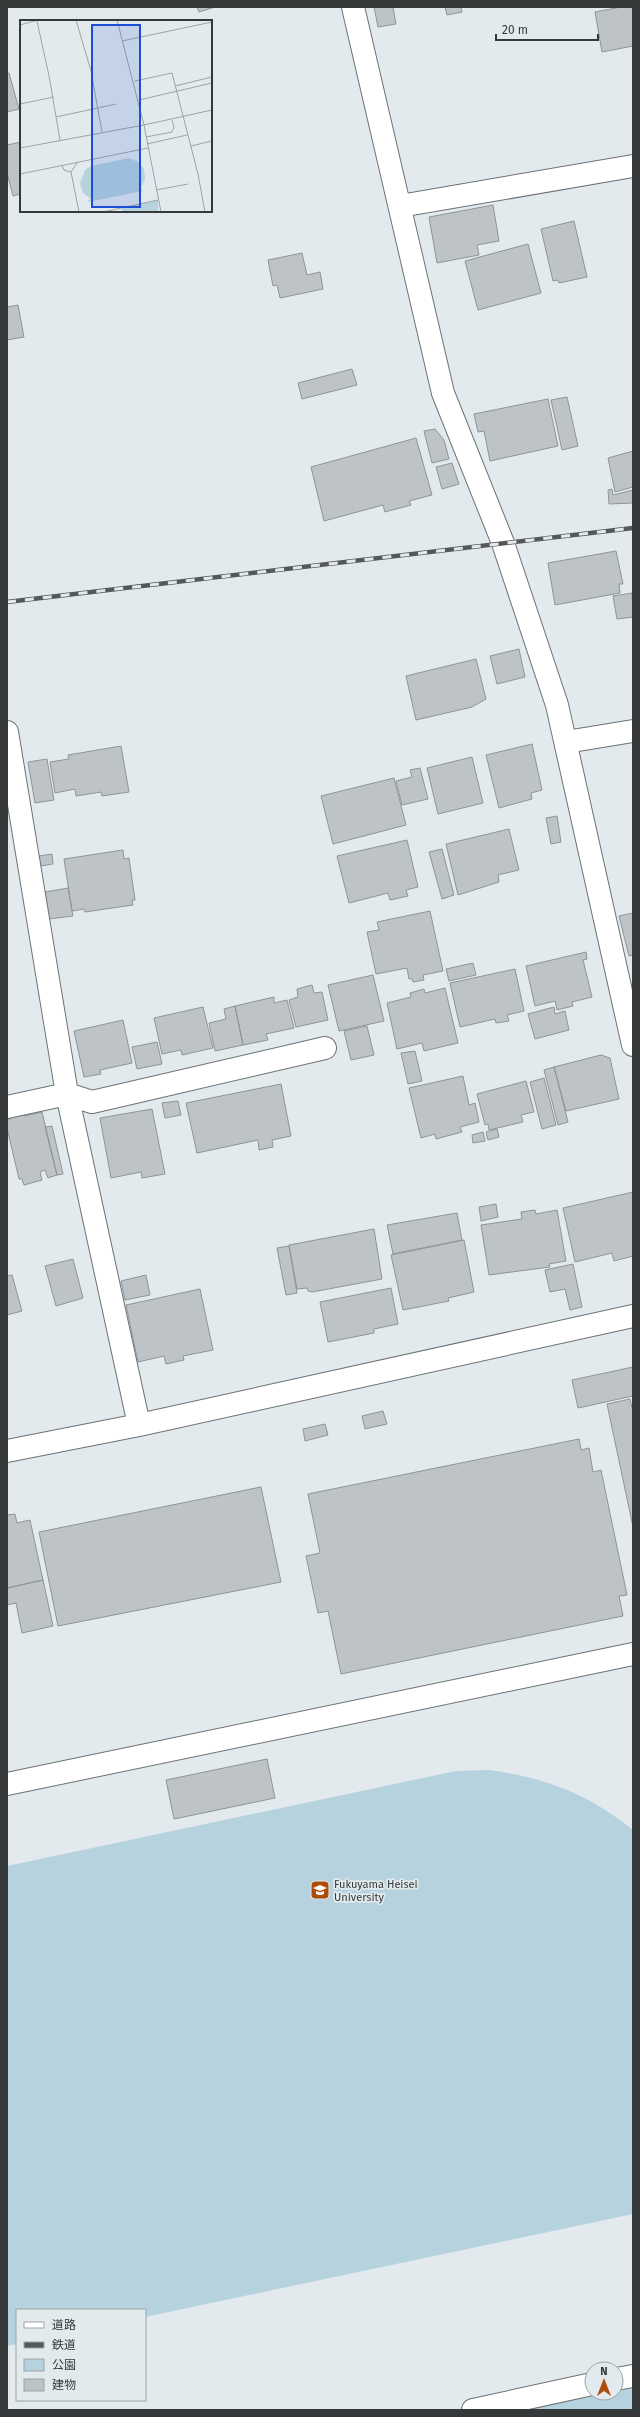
<svg xmlns="http://www.w3.org/2000/svg" width="640" height="2417" font-family="'Fira Sans','Noto Sans JP',sans-serif">
<style>
.green{fill:#b6d2df}
.building{fill:#bdc3c6;stroke:#8e9497}
.lines{fill:none;stroke-linecap:round;stroke-linejoin:round}
.minor-casing{stroke:#6c7275;stroke-width:24}
.minor{stroke:#fff;stroke-width:22}
.rail-casing{stroke:#545859;stroke-width:4.5}
.rail{stroke:#e3eaed;stroke-width:3;stroke-dasharray:9;stroke-linecap:butt}
.labels{text-anchor:middle;stroke-width:3.5;stroke-linejoin:round;paint-order:stroke}
.poi-label{font-size:11px;fill:#36393a;stroke:#e3eaed;text-anchor:start}
.inset-road{fill:none;stroke:#9ea3a5;stroke-width:1}
.view{fill:#1d4ed8;fill-opacity:0.15;stroke:#1d4ed8;stroke-width:2}
.inset-edge{fill:none;stroke:#36393a;stroke-width:2}
</style>
<rect width="100%" height="100%" fill="#e3eaed"/>
<path class="green" d="M489,1770C547,1778 588,1794 633,1830V2214L145,2317V2310H17V2344L7,2346V1866L456,1771Z
M633,2376V2410H473L592,2393H616V2379Z"/>
<path class="building" d="M197,7H215L199,12Z
M374,7H393L396,24L378,27Z
M445,7H461L462,12L447,15Z
M621,7H633V46L602,52L595,12Z
M7,73H9L19,109L7,112Z
M21,142V194L13,196L7,173V145Z
M493,205L499,241L477,245L479,255L437,263L429,217Z
M574,221L587,277L559,283L558,280L553,281L541,229Z
M528,244L541,293L478,310L465,261Z
M302,253L307,275L320,272L323,289L280,298L277,285L273,286L268,260Z
M18,305L24,337L7,340V307Z
M352,369L357,385L302,399L298,383Z
M567,397L578,446L562,450L551,400Z
M548,399L558,446L490,461L484,431L478,432L474,414Z
M435,429L444,440L449,459L432,463L424,431Z
M416,438L432,495L409,501L411,505L385,512L383,505L324,521L311,467Z
M633,451V487L615,492L608,458Z
M452,463L459,484L442,489L436,467Z
M612,489L613,495L633,490V503L609,504L608,490Z
M616,551L623,584H619L620,593L555,605L548,563Z
M632,593L633,617L617,619L613,596Z
M519,649L525,677L497,684L490,656Z
M476,659L486,699L472,707L416,720L406,676Z
M532,744L542,790L531,793L532,799L499,808L486,755Z
M121,746L129,792L102,796L101,792L76,796L75,789L55,793L50,762L69,759L68,755Z
M472,757L483,803L438,814L427,768Z
M47,759L54,800L35,803L28,762Z
M420,768L428,799L402,805L396,781L412,777L410,770Z
M394,778L406,825L333,844L321,796Z
M557,816L561,842L551,844L546,818Z
M509,829L519,870L498,875L499,882L458,895L446,844Z
M407,840L418,887L406,890L408,896L390,900L388,893L349,903L337,856Z
M442,849L454,895L442,899L429,852Z
M123,850L124,859L129,858L135,900H132L133,905L85,912L84,909L72,911L64,859Z
M52,854L53,864L40,866L39,856Z
M68,888L73,916L49,919L45,892Z
M430,911L443,971L423,975L424,980L413,982L412,979H409L407,968L376,974L367,932L379,930L377,922Z
M633,913V955L629,956L619,916Z
M586,952L587,959L583,960L592,997L572,1002L573,1006L557,1010L555,1001L535,1006L526,966Z
M473,963L476,975L449,981L446,969Z
M515,969L524,1011L507,1015L509,1021L496,1023L495,1019L460,1027L450,983Z
M373,975L384,1021L339,1031L328,985Z
M312,985L314,993L322,992L328,1020L296,1027L289,1000L298,997L297,989Z
M445,988L458,1043L424,1051L422,1043L397,1049L387,1003L411,997L410,993L424,989L425,993Z
M274,997V1003L287,1000L294,1028L266,1034L268,1040L243,1045L235,1006Z
M235,1006L243,1045L215,1051L209,1023L226,1019L224,1009Z
M203,1007L213,1048L182,1055L181,1050L162,1054L154,1018Z
M554,1007L555,1014L565,1011L569,1030L535,1039L528,1014Z
M123,1020L132,1063L100,1070L101,1074L84,1077L74,1031Z
M367,1026L374,1055L351,1060L344,1031Z
M157,1042L162,1064L137,1069L132,1047Z
M415,1051L422,1081L408,1084L401,1053Z
M601,1055L610,1058L619,1099L566,1111L554,1067Z
M554,1067L568,1122L558,1125L544,1070Z
M463,1076L469,1105L475,1103L479,1122L460,1127L462,1132L436,1139L435,1134L421,1138L409,1088Z
M544,1078L556,1125L542,1129L530,1082Z
M526,1081L534,1112L521,1115L523,1122L489,1130L488,1124L485,1125L477,1094Z
M281,1084L291,1136L272,1140L273,1147L259,1150L258,1140L197,1153L186,1103Z
M178,1101L181,1115L165,1118L162,1103Z
M152,1109L165,1174L142,1178L141,1172L111,1178L100,1118Z
M22,1110L24,1116L42,1112L57,1175L48,1178L45,1170L40,1172L42,1180L24,1185L22,1179H19L7,1128V1119H11L9,1112Z
M52,1126L63,1174L57,1175L45,1127Z
M497,1129L499,1137L488,1140L486,1132Z
M483,1132L485,1141L473,1143L472,1135Z
M633,1192V1256L614,1261L612,1253L575,1262L563,1208Z
M496,1204L498,1217L481,1221L479,1207Z
M535,1210L536,1214L557,1210L566,1261L549,1264L550,1267L489,1275L481,1225L522,1219L521,1212Z
M457,1213L462,1240L393,1254L387,1225Z
M374,1229L382,1279L312,1292L308,1291L307,1288L297,1289L289,1245Z
M464,1240L474,1292L448,1298L449,1301L403,1310L391,1255Z
M289,1246L297,1293L286,1295L277,1248Z
M73,1259L83,1298L56,1306L45,1266Z
M573,1264L582,1307L570,1310L565,1289L550,1292L545,1270Z
M12,1275L22,1311L7,1315V1276Z
M146,1275L150,1295L125,1300L121,1281Z
M391,1288L398,1324L374,1329V1333L328,1342L320,1302Z
M200,1289L213,1350L183,1356L184,1360L166,1364L164,1356L138,1362L126,1305Z
M633,1367V1396L578,1408L572,1380Z
M630,1399L633,1412V1527L607,1404Z
M383,1411L387,1424L365,1429L362,1416Z
M325,1424L328,1435L305,1441L303,1429Z
M579,1439L581,1450L589,1448L593,1472L601,1470L627,1595L619,1596L623,1616L341,1674L328,1611L318,1613L306,1556L320,1553L308,1494Z
M261,1487L281,1582L58,1626L39,1532Z
M15,1514L17,1523L30,1520L43,1580L7,1588V1515Z
M43,1580L53,1626L22,1633L16,1603L7,1605V1588Z
M267,1759L275,1798L174,1819L166,1780Z"/>
<g class="lines">
<g class="minor-casing">
<path id="minor" d="M353,7L443,393L503,543L557,705L633,1045
M400,206L633,166
M7,732L67,1094L139,1425
M566,742L633,731
M7,1107L67,1094L92,1102L325,1048
M7,1451L139,1425L633,1316
M7,1784L633,1654
M616,2379L633,2376
M473,2410L592,2384"/>
</g>
<use href="#minor" class="minor"/>
<g class="rail-casing">
<path id="rail" d="M7,602L633,528"/>
</g>
<use href="#rail" class="rail"/>
</g>
<defs>
<g id="university-square" transform="scale(1)"><rect x="-9" y="-9" width="18" height="18" rx="4" fill="#ad4c0b" stroke="#e3eaed"/><path d="M0-5L7-2L0 1L-7-2ZM-4 1L0 2.5L4 1V4Q0 6-4 4Z" fill="#fff"/></g>
</defs>
<g fill-rule="evenodd">
<use href="#university-square" x="320" y="1890"/>
</g>
<g class="labels">
<g class="poi-label">
<text x="334" y="1888">Fukuyama Heisei<tspan x="334" dy="13">University</tspan></text>
</g>
</g>
<g transform="translate(20 20)">
<rect width="192" height="192" fill="#e3eaed"/>
<path d="M109,138L118,142L124,149L125,159L121,168L123,171L68,182V180L71,179L63,173L60,163L65,150L71,146ZM138,180V192H103L102,188Z" fill="#b6d2df"/>
<path class="inset-road" d="M56,0L71,51L82,112M97,0L124,105L192,90M17,1L29,56L40,120M0,5L18,0M102,21L192,2M115,61L152,53L178,154L185,192M155,66L192,57M119,80L192,63M0,84L34,77M36,97L96,84M126,117L152,112L154,107L152,100M127,124L167,115M171,126L192,121M0,128L124,105L141,192M42,146L44,150L51,152L57,143M51,152L59,192M0,154L128,128M136,170L168,164M83,192L138,180"/>
<path class="view" d="M72,5H120V187H72Z"/>
<rect width="192" height="192" class="inset-edge"/>
</g>
<rect width="640" height="2417" fill="none" stroke="#36393a" stroke-width="16"/>
<rect x="16" y="2309" width="130" height="92" fill="#e3eaed" stroke="#9ea3a5"/>
<rect x="24" y="2322" width="20" height="6" fill="#ffffff" stroke="#9ea3a5"/>
<text x="52" y="2329" font-size="12" fill="#36393a">道路</text>
<rect x="24" y="2342" width="20" height="6" fill="#545859" stroke="#9ea3a5"/>
<text x="52" y="2349" font-size="12" fill="#36393a">鉄道</text>
<rect x="24" y="2359" width="20" height="12" fill="#b6d2df" stroke="#9ea3a5"/>
<text x="52" y="2369" font-size="12" fill="#36393a">公園</text>
<rect x="24" y="2379" width="20" height="12" fill="#bdc3c6" stroke="#9ea3a5"/>
<text x="52" y="2389" font-size="12" fill="#36393a">建物</text>
<g transform="translate(604 2381)"><circle r="19" fill="#e3eaed" stroke="#9ea3a5"/>
<path d="M0-3L7 15L0 10L-7 15Z" fill="#ad4c0b"/>
<text y="-6" font-size="11" font-weight="bold" text-anchor="middle" fill="#36393a">N</text>
</g>
<path d="M496 34v6h102v-6" fill="none" stroke="#36393a" stroke-width="2"/>
<text x="502" y="34" font-size="12" fill="#36393a" stroke="#e3eaed" stroke-width="3" paint-order="stroke">20 m</text>
</svg>
